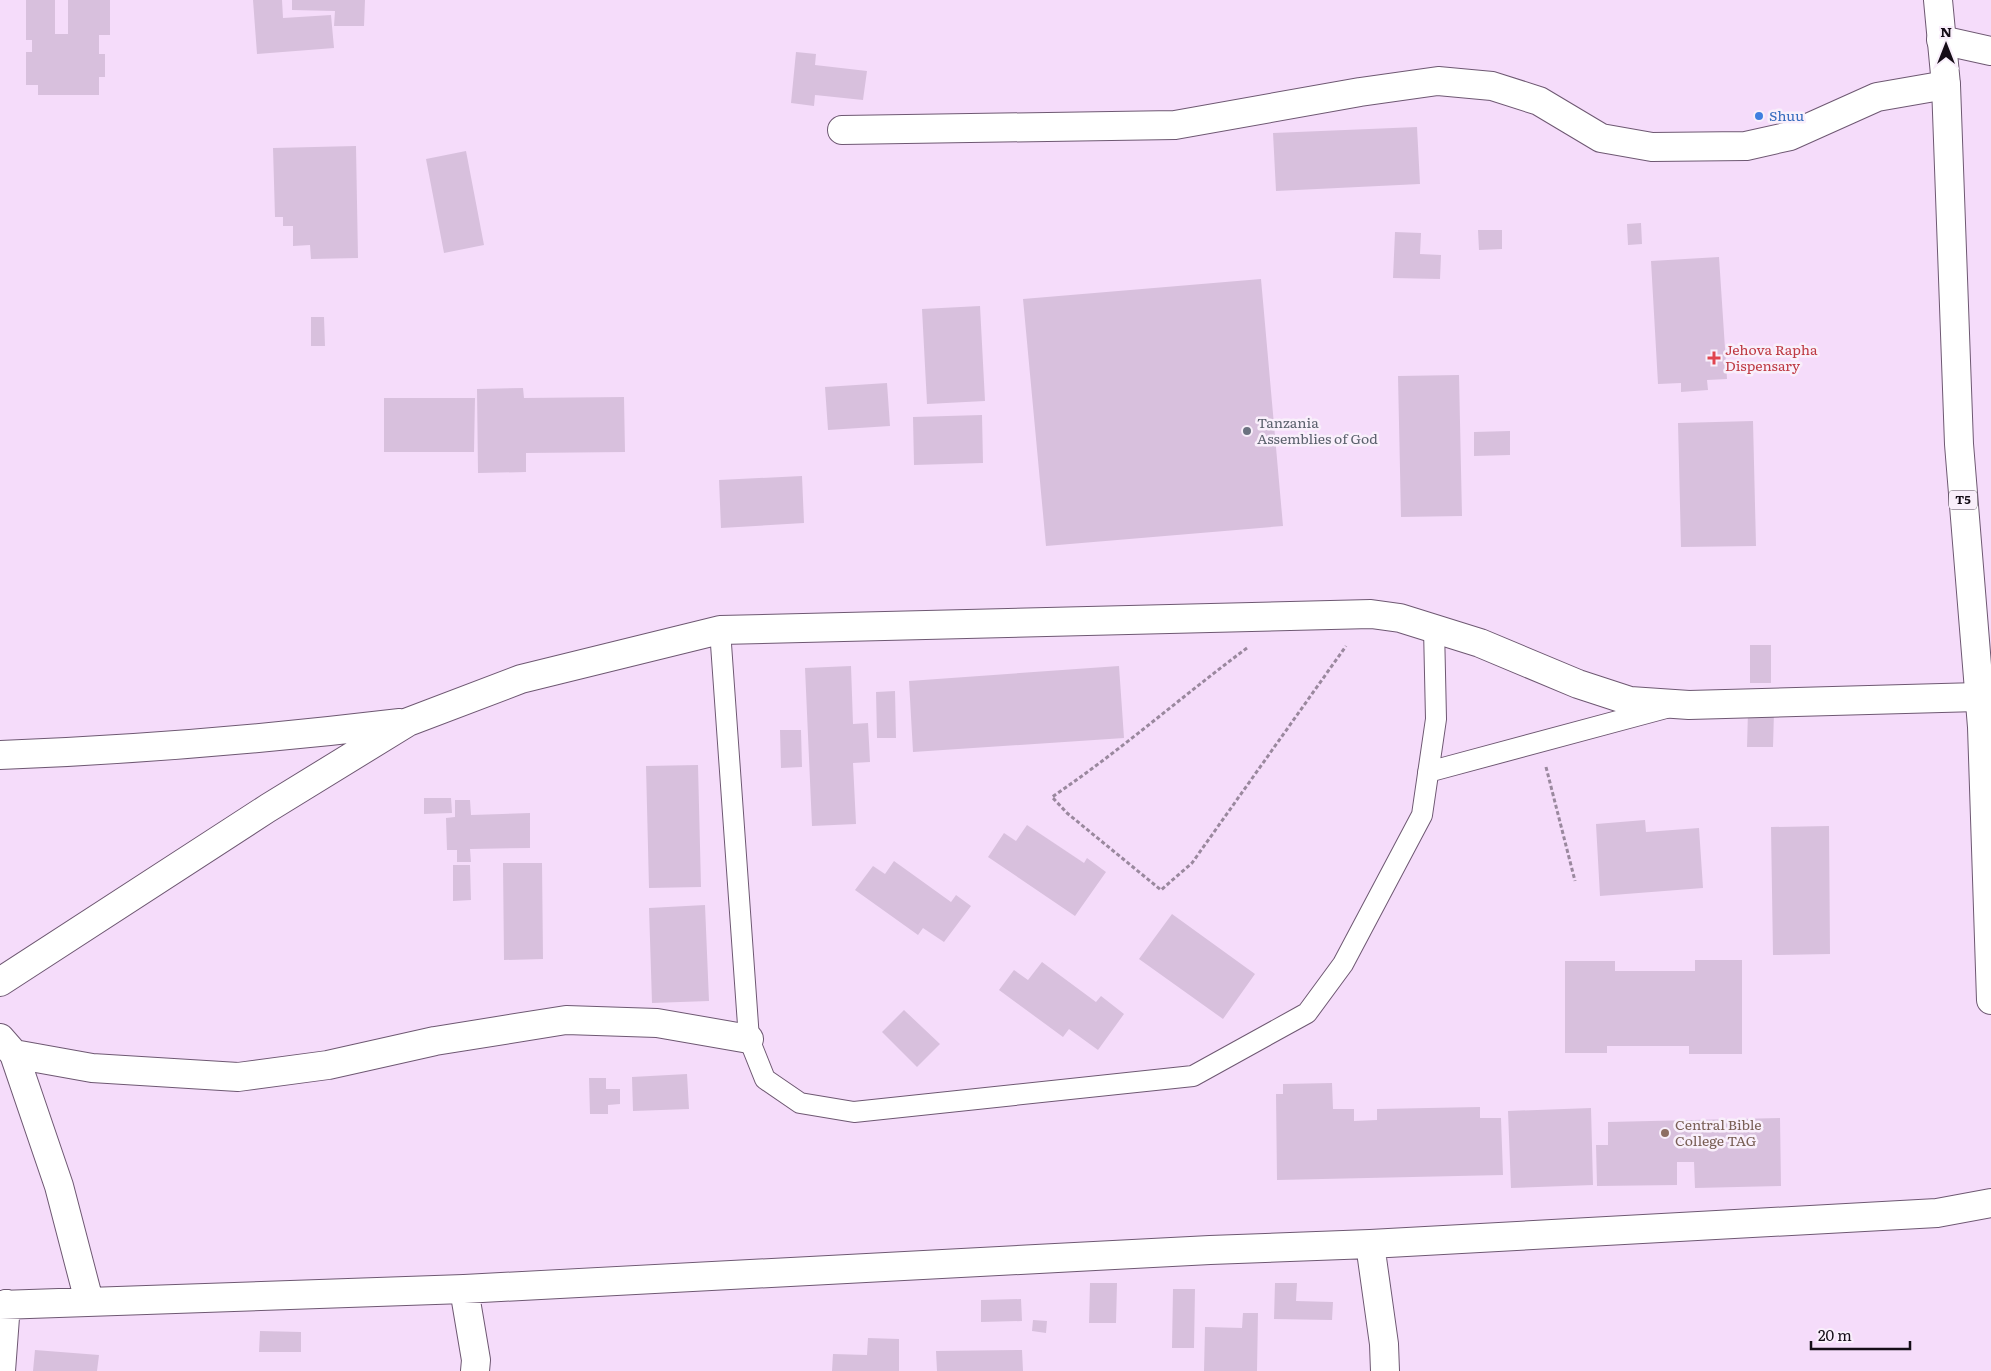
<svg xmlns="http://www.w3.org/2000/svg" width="1991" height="1371" font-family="Literata,serif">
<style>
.building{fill:#d8c0dd}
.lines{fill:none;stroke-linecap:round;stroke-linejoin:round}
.service-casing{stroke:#6e5872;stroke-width:22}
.minor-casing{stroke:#6e5872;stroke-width:30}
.trunk-casing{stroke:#6e5872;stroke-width:30}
.path{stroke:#9a889e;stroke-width:3;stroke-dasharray:4 2.5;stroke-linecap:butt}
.service{stroke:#fff;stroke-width:20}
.minor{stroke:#fff;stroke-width:28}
.trunk{stroke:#fff;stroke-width:28}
.shop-dot{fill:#3f7fe0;stroke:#f9effb;stroke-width:2}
.health-dot{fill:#e0444e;stroke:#f9effb;stroke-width:2}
.worship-dot{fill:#6b7280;stroke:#f9effb;stroke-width:2}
.education-dot{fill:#8d6e63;stroke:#f9effb;stroke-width:2}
.labels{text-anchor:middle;stroke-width:5;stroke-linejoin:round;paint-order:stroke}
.shield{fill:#f9effb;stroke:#59515b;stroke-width:1}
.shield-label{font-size:12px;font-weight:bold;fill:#150d17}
.shop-label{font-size:14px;fill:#366cbe;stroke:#f9effb;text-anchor:start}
.health-label{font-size:14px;fill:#be3a42;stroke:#f9effb;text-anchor:start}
.worship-label{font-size:14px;fill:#5b616d;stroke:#f9effb;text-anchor:start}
.education-label{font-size:14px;fill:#785e54;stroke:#f9effb;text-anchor:start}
</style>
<rect width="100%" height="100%" fill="#f5dcfa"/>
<path class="building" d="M26,0H55V34H68V0H110V35H99V54H105V77H99V95H38V85H26V52H32V40H26Z
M253,0H282L283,18L331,15L334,48L257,54Z
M292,0H365L364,26H334L335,11L292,10Z
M796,52L816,54L815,65L867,71L863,100L815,95L814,106L791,103Z
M1417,127L1420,184L1276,191L1273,133Z
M356,146L358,258L311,259L310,245L293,246V226H283V217H275L273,148Z
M466,151L484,245L444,253L426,159Z
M1641,223L1642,244L1628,245L1627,224Z
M1478,230H1502V249L1479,250Z
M1395,232L1421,233L1420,254L1441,255L1440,279L1393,278Z
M1719,257L1727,379L1707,380L1708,390L1681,392V383L1658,384L1651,261Z
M1261,279L1283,526L1046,546L1023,299Z
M980,306L985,401L927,404L922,309Z
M311,317H324L325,346H311Z
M1459,375L1462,516L1401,517L1398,376Z
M887,383L890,426L828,430L825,387Z
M523,388L524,398L624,397L625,452L526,453V472L478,473L477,389Z
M384,398H475L474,452H384Z
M982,415L983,463L914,465L913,417Z
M1753,421L1756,546L1681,547L1678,423Z
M1510,431V455L1474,456V432Z
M802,476L804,523L721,528L719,480Z
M1750,645H1771V683H1750Z
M851,666L853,724L868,723L870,762L853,763L856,824L812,826L805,668Z
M1119,666L1124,738L913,752L909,681Z
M895,691L896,738H877L876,692Z
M1748,711L1774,712L1773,747H1747Z
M780,730H801L802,767L781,768Z
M698,765L701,887L649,888L646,766Z
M424,798H451L452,813L424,814Z
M455,800H470L471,815L530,813V848L470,849L471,862H457V850H447L446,818L455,817Z
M1645,820L1646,832L1699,828L1703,888L1600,896L1596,824Z
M1027,825L1084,863L1087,858L1106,872L1075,916L988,857L1004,833L1016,841Z
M1829,826L1830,954L1773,955L1771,827Z
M894,861L951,902L956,895L971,906L944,942L923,928L918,935L855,890L873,866L885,874Z
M503,863H542L543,959L504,960Z
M453,865H470L471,900L453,901Z
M705,905L709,1001L652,1003L649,908Z
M1172,914L1255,974L1223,1019L1139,959Z
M1695,960H1742V1054H1689V1046H1607V1053H1565V961H1615V971H1695Z
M1042,962L1096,1002L1101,996L1124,1014L1098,1050L1069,1029L1063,1037L999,990L1014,970L1028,980Z
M904,1010L940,1044L917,1067L882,1032Z
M687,1074L689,1109L633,1111L632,1077Z
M589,1078H606V1089H620V1104L608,1105V1114H590Z
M1332,1083L1333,1109H1354V1121L1377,1120V1109L1480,1107V1118H1501L1503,1175L1277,1180L1276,1094H1283V1084Z
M1591,1108L1593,1185L1511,1188L1508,1111Z
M1780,1118L1781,1186L1695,1188L1694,1162H1677V1185L1597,1186L1596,1145H1608V1122Z
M1090,1283H1117L1116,1323H1089Z
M1275,1283H1297L1296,1301L1333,1302L1332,1320L1274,1319Z
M1173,1289H1195L1194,1348H1172Z
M1021,1299L1022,1321L981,1322V1300Z
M1243,1313H1258L1257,1371H1204L1205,1327L1242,1328Z
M1033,1320L1047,1321L1046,1333L1032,1331Z
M260,1331L301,1332V1352H259Z
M868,1338L899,1339V1371H832L833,1354L867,1355Z
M35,1350L99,1355L97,1371H33Z
M1022,1350L1023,1371H937L936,1351Z"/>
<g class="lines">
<g class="service-casing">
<path id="service" d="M720,630L749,1039L765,1079L800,1103L854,1112L1193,1076L1307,1013L1343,964L1422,815L1436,719L1434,628
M1428,772L1666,708"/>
</g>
<g class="minor-casing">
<path id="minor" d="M1941,40L1991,51
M842,130L1175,125L1360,92L1438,81L1492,86L1539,101L1601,138L1652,147L1746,146L1790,136L1877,97L1946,85
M0,755C134,750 267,739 400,723
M0,982L268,808L408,722L521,679L720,630L1371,614L1400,618L1480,643L1578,684L1630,701L1689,705L1978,697
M0,1038L14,1054L92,1068L238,1077L328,1065L435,1041L566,1020L657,1023L749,1039
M14,1054L59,1186L89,1301
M1370,1244L1384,1344L1385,1371
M464,1289L476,1360L475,1371
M0,1305L464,1289L1210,1250L1370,1244L1937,1213L1991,1203
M1,1371L6,1304"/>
</g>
<g class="trunk-casing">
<path id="trunk" d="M1938,0L1946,85L1959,444L1982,727L1991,1000"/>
</g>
<path class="path" d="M1247,648C1181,697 1120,751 1052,797L1067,813L1161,890L1192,863L1346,646
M1546,767L1575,881"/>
<use href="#service" class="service"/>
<use href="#minor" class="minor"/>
<use href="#trunk" class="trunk"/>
</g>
<circle class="shop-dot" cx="1759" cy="116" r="5"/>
<path class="health-dot" d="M1711.5 350.5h5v5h5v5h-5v5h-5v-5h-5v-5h5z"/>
<circle class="worship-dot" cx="1247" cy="431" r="5"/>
<circle class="education-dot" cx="1665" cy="1133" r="5"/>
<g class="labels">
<rect class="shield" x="1949" y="490.5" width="28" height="19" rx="4"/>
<g class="shield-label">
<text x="1963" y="504">T5</text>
</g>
<g class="shop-label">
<text x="1769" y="121">Shuu</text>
</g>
<g class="health-label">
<text x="1725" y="355">Jehova Rapha<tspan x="1725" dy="16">Dispensary</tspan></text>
</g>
<g class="worship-label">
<text x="1257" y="428">Tanzania<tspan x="1257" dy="16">Assemblies of God</tspan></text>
</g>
<g class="education-label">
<text x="1675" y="1130">Central Bible<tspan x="1675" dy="16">College TAG</tspan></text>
</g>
</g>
<g transform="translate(1946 45)" stroke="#f9effb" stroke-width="4" paint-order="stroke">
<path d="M0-4L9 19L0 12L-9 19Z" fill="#150d17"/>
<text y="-8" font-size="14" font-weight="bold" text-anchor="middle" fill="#150d17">N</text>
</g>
<path d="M1811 1341v8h99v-8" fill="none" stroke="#150d17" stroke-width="2.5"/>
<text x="1818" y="1341" font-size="15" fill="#150d17" stroke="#f9effb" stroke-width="4" paint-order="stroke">20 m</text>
</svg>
